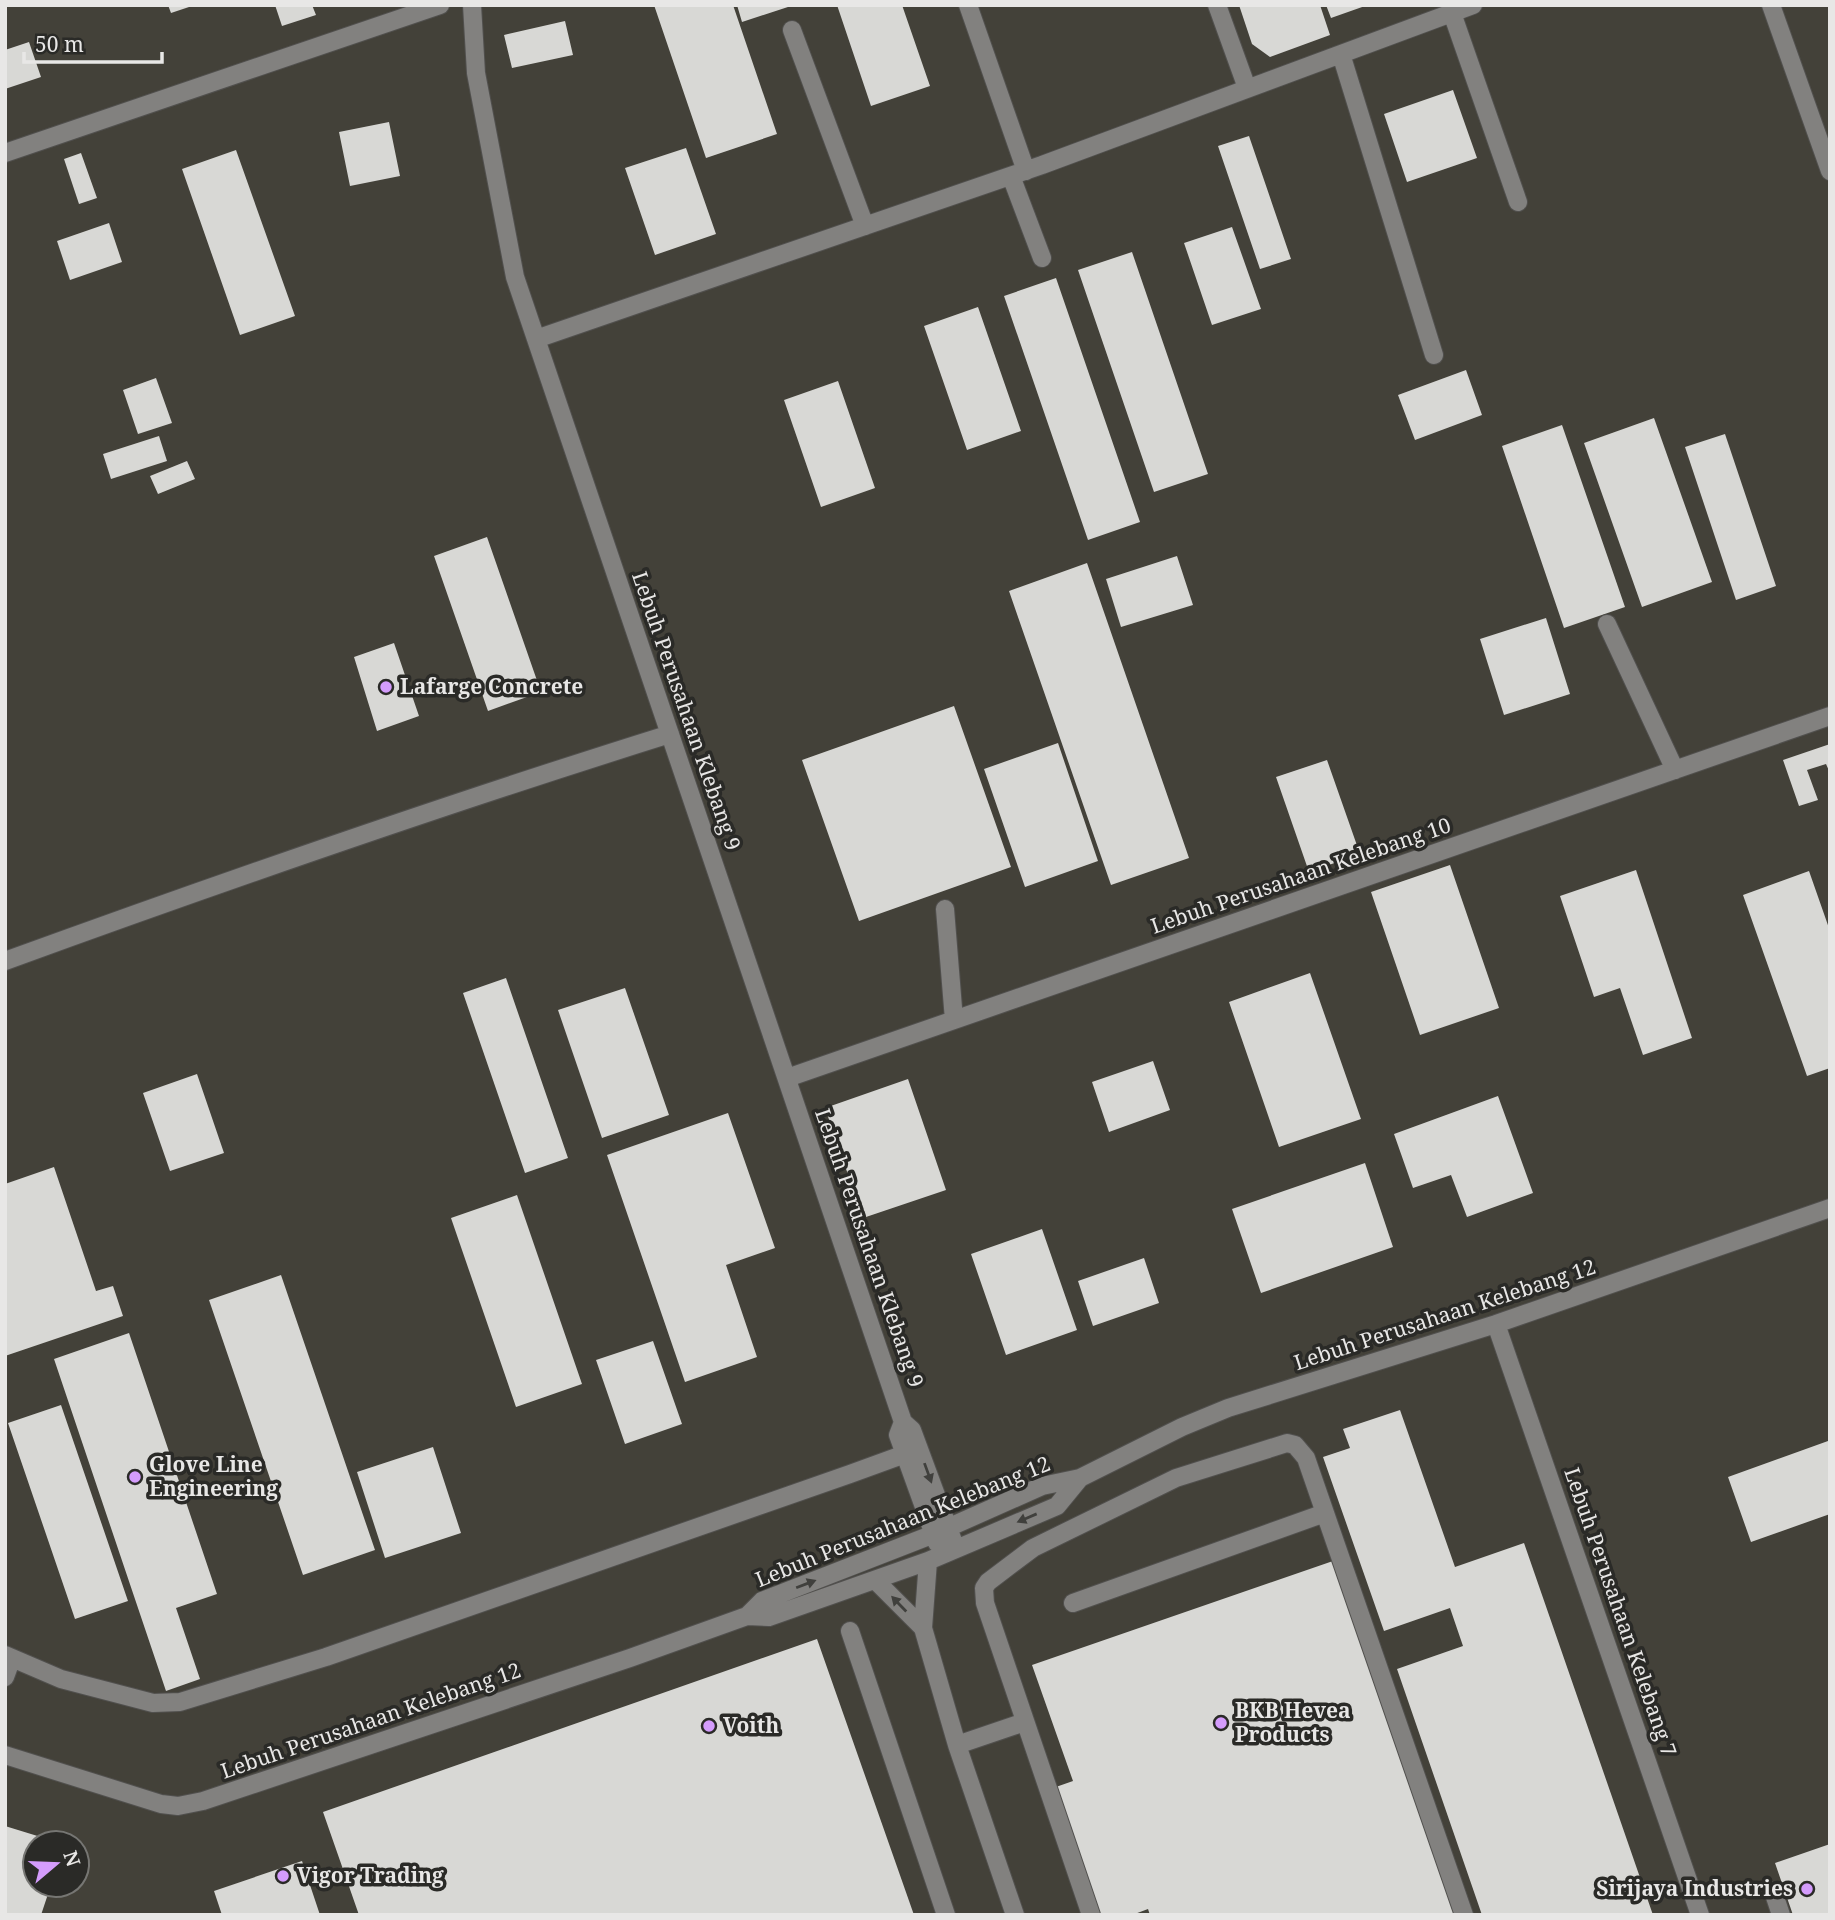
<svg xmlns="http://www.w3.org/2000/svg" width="1835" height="1920" font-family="'Noto Serif',serif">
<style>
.built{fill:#434139;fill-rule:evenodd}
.building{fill:#d8d8d5}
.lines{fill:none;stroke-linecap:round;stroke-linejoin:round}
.minor-casing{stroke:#51504e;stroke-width:20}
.minor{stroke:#82817f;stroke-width:18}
.oneway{fill:#40403d}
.poi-dot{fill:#d49cfc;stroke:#2a2a27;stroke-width:2.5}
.labels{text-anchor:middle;stroke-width:7;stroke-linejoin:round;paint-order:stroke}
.poi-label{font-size:21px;font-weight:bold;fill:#e8e7e6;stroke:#2a2a27;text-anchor:start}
.street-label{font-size:21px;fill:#e8e7e6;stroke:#2a2a27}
</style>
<rect width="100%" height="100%" fill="#343431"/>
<path class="built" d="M5,5H1830V1915H5ZM35,1843H77V1885H35Z"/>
<path class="building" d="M168,5H192V6L171,13Z
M275,5H312L316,15L282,26Z
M654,5H733L777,134L706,158Z
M737,5H790L791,6L742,22Z
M837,5H902L930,86L871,106Z
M1239,5H1320L1330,35L1270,57L1252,44Z
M1326,5H1365V6L1331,18Z
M565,21L573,55L512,68L504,35Z
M29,42L41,77L5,89V50Z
M1453,90L1477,158L1407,182L1384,114Z
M389,122L400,176L350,186L339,132Z
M1249,136L1291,259L1260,269L1218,146Z
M686,148L716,234L655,255L625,168Z
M236,150L295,316L240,335L182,169Z
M81,153L97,198L79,204L64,159Z
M109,223L122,262L70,280L57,241Z
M1232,227L1261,309L1212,325L1184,243Z
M1132,252L1208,474L1154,492L1078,270Z
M1056,278L1140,522L1088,540L1004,296Z
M978,307L1021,431L967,450L924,326Z
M1466,370L1482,415L1415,440L1398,395Z
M156,378L172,423L138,434L123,390Z
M838,381L875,488L821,507L784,400Z
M1654,418L1712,582L1642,607L1584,443Z
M1562,425L1625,607L1564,628L1502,446Z
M1725,434L1776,586L1736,600L1685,447Z
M159,436L167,461L111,479L103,454Z
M187,461L195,479L158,494L150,476Z
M487,537L541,692L488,711L434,556Z
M1177,556L1193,605L1121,627L1106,579Z
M1087,563L1189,858L1111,885L1009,591Z
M1546,618L1570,694L1504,715L1480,639Z
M394,643L419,716L377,731L354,657Z
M954,706L1011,867L859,921L802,760Z
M1058,743L1098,861L1025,887L984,769Z
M1830,744V773L1826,764L1807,770L1818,800L1799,806L1783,760Z
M1327,760L1360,854L1309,872L1276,777Z
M1450,865L1499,1008L1420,1035L1371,892Z
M1636,870L1692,1038L1643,1055L1620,988L1594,997L1560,896Z
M1809,871L1830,931V1068L1807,1076L1743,895Z
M1310,973L1361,1119L1279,1147L1229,1002Z
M506,978L568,1158L525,1173L463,993Z
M625,988L669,1115L602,1138L558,1010Z
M1153,1061L1170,1110L1109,1132L1092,1082Z
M197,1074L224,1153L170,1171L143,1093Z
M908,1079L946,1190L863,1218L825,1108Z
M1498,1096L1533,1193L1467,1217L1451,1175L1413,1188L1394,1134Z
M728,1113L775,1248L726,1265L757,1357L685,1382L607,1155Z
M1365,1163L1393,1247L1261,1293L1232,1209Z
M54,1167L96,1291L113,1286L123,1316L5,1356V1184Z
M517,1195L582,1384L516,1407L451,1218Z
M1042,1229L1077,1330L1006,1355L971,1254Z
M1144,1258L1159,1303L1093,1326L1078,1281Z
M281,1275L375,1550L303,1575L209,1300Z
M129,1333L217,1594L176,1608L200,1679L166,1691L54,1359Z
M653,1341L682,1424L625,1444L596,1360Z
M61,1405L128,1601L75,1619L8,1423Z
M1400,1410L1455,1567L1524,1543L1653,1915H1482L1397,1669L1463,1646L1450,1608L1384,1631L1323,1457L1350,1448L1343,1429Z
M1828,1441L1830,1447V1514L1751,1542L1728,1477Z
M433,1447L461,1533L385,1558L357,1472Z
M1333,1561L1456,1915H1150L1148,1909L1132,1915H1097L1053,1788L1073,1781L1032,1665Z
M817,1639L914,1915H359L323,1812Z
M5,1826L57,1842L35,1843V1885H51L41,1915H5Z
M1830,1844V1915H1793L1775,1863Z
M302,1861L320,1915H222L214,1891Z"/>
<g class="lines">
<g class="minor-casing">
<path id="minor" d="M472,5L476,73L515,277L903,1422L912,1430L956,1549
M968,5L1026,171
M1217,5L1247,88
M1771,5L1830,171
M1452,13L1518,202
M792,30L865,226
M1341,54L1434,355
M5,153L440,5
M1011,176L1042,258
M536,339L1042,165L1473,5
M1607,624L1675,770
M945,909L954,1020
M5,961C225,881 446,804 670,734
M787,1078L1830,716
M1496,1324L1700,1915
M903,1422L898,1435L937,1543
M928,1561L923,1628L957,1745L1015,1915
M875,1580L923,1628
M1073,1603L1325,1513
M747,1616L762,1601L934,1534L1042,1486L1080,1478L1182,1427L1228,1408L1496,1324L1830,1208
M850,1631L946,1915
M5,1655L61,1679L153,1703L180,1702L326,1657L850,1474L905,1454
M5,1677L12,1658
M957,1745L1025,1722
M5,1755L161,1804L178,1806L203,1801L630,1658L747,1616L769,1617L928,1561L1057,1506L1080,1478
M1773,1891L1781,1915
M1091,1915L985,1603L984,1588L988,1582L1033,1548L1176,1478L1287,1443L1295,1445L1306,1458L1464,1915"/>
</g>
<use href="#minor" class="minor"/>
</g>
<defs><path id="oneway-solid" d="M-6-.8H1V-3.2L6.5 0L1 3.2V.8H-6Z" transform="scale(1.75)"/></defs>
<g class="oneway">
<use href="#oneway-solid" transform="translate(928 1473) rotate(70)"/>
<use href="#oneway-solid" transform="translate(1027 1518) rotate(157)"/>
<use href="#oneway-solid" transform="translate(806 1584) rotate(-21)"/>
<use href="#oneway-solid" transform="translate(899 1604) rotate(-134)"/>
</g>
<g class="poi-dot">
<circle cx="386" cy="687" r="7"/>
<circle cx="135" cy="1477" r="7"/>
<circle cx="1221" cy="1723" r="7"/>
<circle cx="709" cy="1726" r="7"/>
<circle cx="283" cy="1876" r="7"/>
<circle cx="1807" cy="1889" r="7"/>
</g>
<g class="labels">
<g class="poi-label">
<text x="400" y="694">Lafarge Concrete</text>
<text x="149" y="1472">Glove Line<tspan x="149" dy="24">Engineering</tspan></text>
<text x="1235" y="1718">BKB Hevea<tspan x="1235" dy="24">Products</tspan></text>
<text x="723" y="1733">Voith</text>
<text x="297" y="1883">Vigor Trading</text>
<text x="1793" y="1896" text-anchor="end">Sirijaya Industries</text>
</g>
<g class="street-label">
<text transform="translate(686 711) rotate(71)" y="7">Lebuh Perusahaan Klebang 9</text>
<text transform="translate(1301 876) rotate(-19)" y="7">Lebuh Perusahaan Kelebang 10</text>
<text transform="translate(869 1248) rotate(71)" y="7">Lebuh Perusahaan Klebang 9</text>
<text transform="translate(1445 1315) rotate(-18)" y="7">Lebuh Perusahaan Kelebang 12</text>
<text transform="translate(903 1522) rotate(-22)" y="7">Lebuh Perusahaan Kelebang 12</text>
<text transform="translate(1620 1612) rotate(71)" y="7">Lebuh Perusahaan Kelebang 7</text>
<text transform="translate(371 1721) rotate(-19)" y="7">Lebuh Perusahaan Kelebang 12</text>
</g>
</g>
<rect width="1835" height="1920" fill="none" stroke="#e8e7e6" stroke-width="14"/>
<g transform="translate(56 1864) rotate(71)"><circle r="33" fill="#2a2a27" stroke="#767673" stroke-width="2"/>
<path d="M0-5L12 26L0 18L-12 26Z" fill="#d49cfc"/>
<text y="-10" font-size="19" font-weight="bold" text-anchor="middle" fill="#e8e7e6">N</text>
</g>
<path d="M24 52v10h138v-10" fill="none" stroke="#e8e7e6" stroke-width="3.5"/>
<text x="35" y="52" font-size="21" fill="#e8e7e6" stroke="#2a2a27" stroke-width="5" paint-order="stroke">50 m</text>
</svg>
